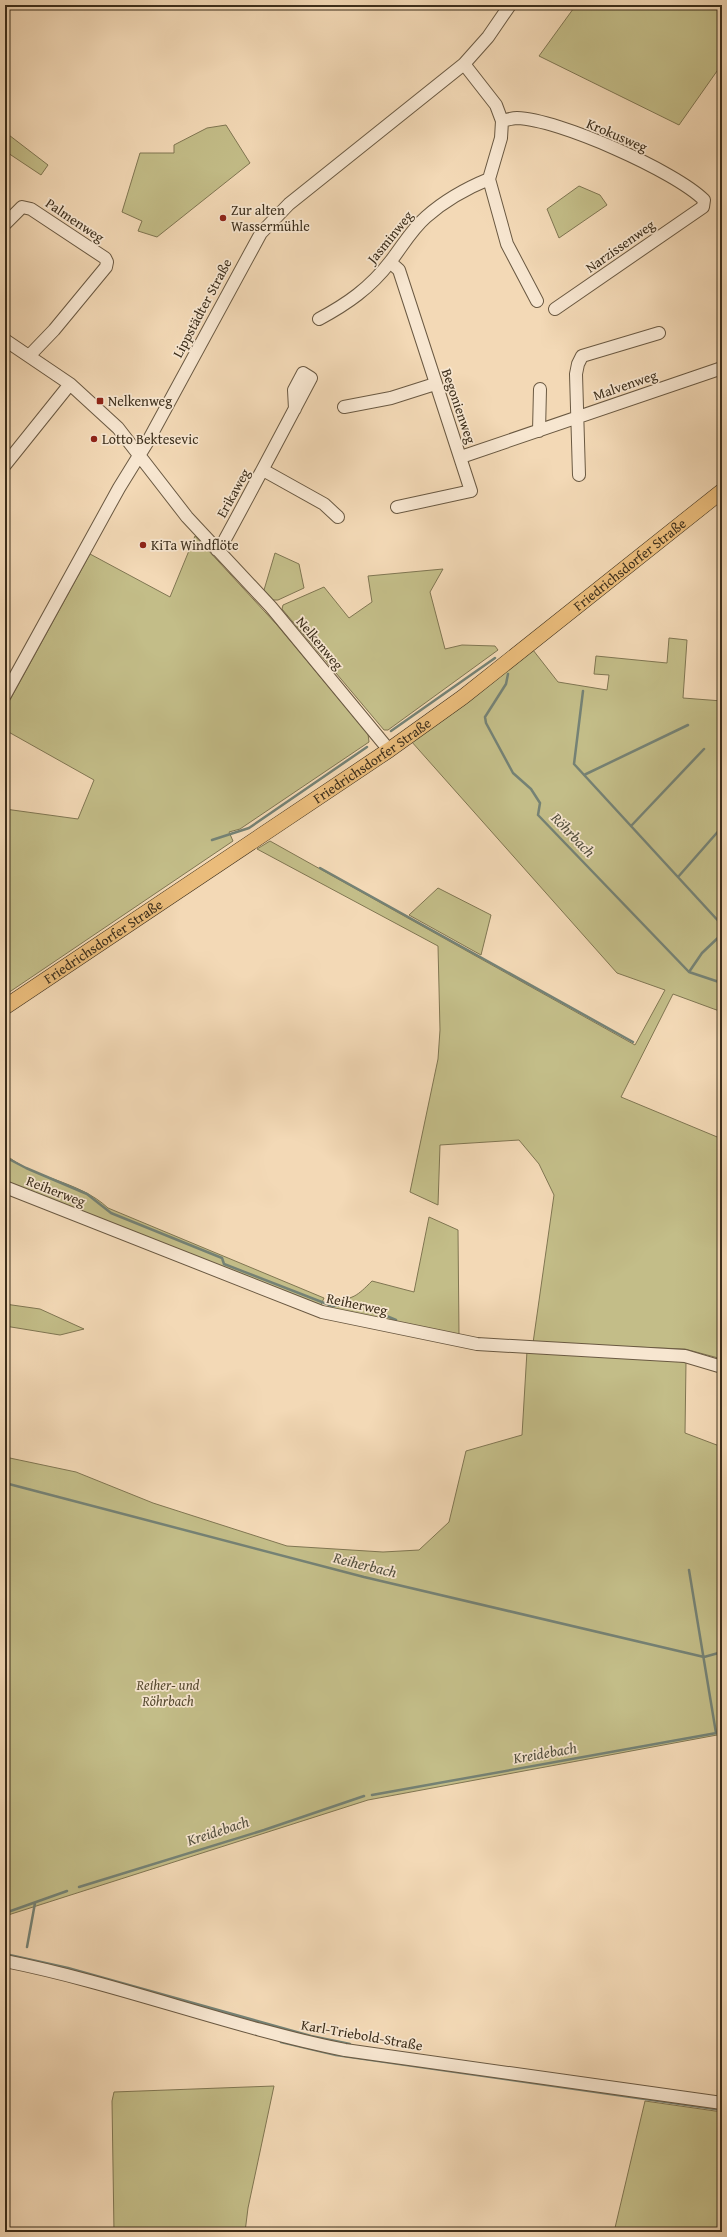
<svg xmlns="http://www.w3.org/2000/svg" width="727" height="2237" font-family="'Gentium Book Plus',serif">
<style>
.green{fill:#c3bd88;stroke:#807652}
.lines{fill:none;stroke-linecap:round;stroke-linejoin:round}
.stream{stroke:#758275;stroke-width:2.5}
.minor-casing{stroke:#6a5942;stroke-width:14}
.major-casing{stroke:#3c2e1b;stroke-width:16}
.minor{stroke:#f7e6d0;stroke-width:12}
.major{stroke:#eabc7b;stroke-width:15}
.poi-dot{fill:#8f2418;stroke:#f7e6d0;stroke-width:1.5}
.labels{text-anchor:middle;stroke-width:3.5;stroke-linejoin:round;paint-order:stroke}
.street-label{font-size:14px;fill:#3c2e1b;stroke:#f7e6d0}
.poi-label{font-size:14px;fill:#3c2e1b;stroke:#f7e6d0;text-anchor:start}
.park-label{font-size:14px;font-style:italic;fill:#574b31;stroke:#f7e6d0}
.water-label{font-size:15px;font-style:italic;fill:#545140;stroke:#f7e6d0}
</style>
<rect width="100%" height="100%" fill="#f3d9b6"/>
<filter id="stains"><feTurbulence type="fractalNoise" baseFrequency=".005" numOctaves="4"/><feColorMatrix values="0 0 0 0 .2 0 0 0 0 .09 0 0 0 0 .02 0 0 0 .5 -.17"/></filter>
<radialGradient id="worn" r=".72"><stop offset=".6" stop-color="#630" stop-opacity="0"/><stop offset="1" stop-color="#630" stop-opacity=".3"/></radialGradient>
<path class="green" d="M576,5H722V64L679,125L539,56Z
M226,125L250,163L157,237L138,231L142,221L122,212L140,153H174V145L207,128Z
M5,132L48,165L41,175L5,151Z
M579,186L600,195L607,205L559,238L547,209Z
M195,536L277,625L368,734L369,742L240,829L229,832L233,841L5,995V809L78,819L94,780L5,730V709L90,554L170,597Z
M275,553L299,564L304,588L278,600H273L264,590Z
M443,569L430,592L445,649L462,645L495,646L498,650L388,730H384L282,609L283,605L324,587L349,618L372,602L368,576Z
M669,638L687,640L683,698L722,701V1012L673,994L621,1097L722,1139V1359L685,1349L533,1343L554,1195L539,1164L519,1140L440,1145L438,1205L410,1192L438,1059L440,1030L438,946L257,849L270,841L635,1045L665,990L617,973L411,741L533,650L558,682L607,690L609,675L594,674L596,656L667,663Z
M438,888L491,915L481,955L409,915Z
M5,1154C33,1179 78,1180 108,1208L324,1298L320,1307L5,1183Z
M429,1217L458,1230L459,1335L327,1309L331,1300C353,1300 357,1296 372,1281L414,1292Z
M5,1304L40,1309L84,1329L60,1335L5,1326Z
M527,1351L686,1362L685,1433L722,1447V1737L717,1735L368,1800L5,1916V1457L76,1472L153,1503L287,1546L383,1552L419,1550L449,1522L466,1451L522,1435Z
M274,2086L248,2208L245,2232H114L112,2101L114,2092Z
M645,2101L722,2112V2232H614Z"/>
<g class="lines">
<path class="stream" d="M508,674L506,684L485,717L486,723L513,773L531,789L540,803L538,815L689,972L722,983
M583,691L574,764L722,925
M391,731L495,658
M584,775L688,725
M631,826L704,749
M212,840L249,828L367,747
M320,868L633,1042
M678,877L722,827
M689,972L702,953L722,934
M5,1157L26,1168L87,1194L111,1213L222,1258L224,1264L332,1306L358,1304L396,1320
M5,1483L364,1577L704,1657L722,1652
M689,1570L716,1733
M372,1795L722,1732
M79,1887L264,1830L364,1796
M5,1913L67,1891
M27,1947L35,1903
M5,1954L68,1968L311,2036L350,2044
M281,2042L336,2055L722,2110"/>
<g class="minor-casing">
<path id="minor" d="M464,64L496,105L502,121L501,138L489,179L507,244L537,301
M502,121C507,120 512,118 517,118C558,119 675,171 704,200L703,207L555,309
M5,224L22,207L31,209L105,258L107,262L106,267L54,330L29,356
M390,262L399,270L471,491L397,507
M319,319C347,304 370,288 390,262C402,247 411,230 426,217C444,201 467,188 489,179
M5,340L70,384L118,428L187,517L271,607L389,750
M344,407L391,398L435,384
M539,431L540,389
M461,457L722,368
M5,465L70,384
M263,470L324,504L338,517
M579,475L576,374L578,364L582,356L659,333
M217,550L223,543C253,488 282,433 311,378L303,373L294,390L295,409
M5,695L119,488L148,441L261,233L289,204L464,64L488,37L510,5
M5,1187L322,1312L477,1344L685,1356L722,1367
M5,1961C120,1984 230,2027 345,2050L722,2103"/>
</g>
<g class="major-casing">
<g id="major">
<path id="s1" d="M5,1007L389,750L463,697L722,491"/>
</g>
</g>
<use href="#minor" class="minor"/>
<use href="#major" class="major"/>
</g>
<g class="poi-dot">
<circle cx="223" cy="218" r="4"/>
<rect x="96" y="397" width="8" height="8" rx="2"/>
<circle cx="94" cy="439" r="4"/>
<circle cx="143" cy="545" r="4"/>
</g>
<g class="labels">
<g class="street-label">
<text transform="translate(617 135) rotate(23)" y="5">Krokusweg</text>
<text transform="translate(75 220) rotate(34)" y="5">Palmenweg</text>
<text transform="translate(390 237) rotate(-51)" y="5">Jasminweg</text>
<text transform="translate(620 246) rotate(-35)" y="5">Narzissenweg</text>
<text transform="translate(202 308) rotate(-62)" y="5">Lippstädter Straße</text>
<text transform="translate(625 385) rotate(-19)" y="5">Malvenweg</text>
<text transform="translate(459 406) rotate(71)" y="5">Begonienweg</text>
<text transform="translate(233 493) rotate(-61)" y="5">Erikaweg</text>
<text dy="5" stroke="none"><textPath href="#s1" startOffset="766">Friedrichsdorfer Straße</textPath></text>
<text transform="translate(320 643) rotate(50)" y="5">Nelkenweg</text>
<text dy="5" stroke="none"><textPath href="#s1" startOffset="442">Friedrichsdorfer Straße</textPath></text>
<text dy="5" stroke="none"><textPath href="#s1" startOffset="118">Friedrichsdorfer Straße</textPath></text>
<text transform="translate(56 1191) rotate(21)" y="5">Reiherweg</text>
<text transform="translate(357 1304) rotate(12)" y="5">Reiherweg</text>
<text transform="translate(362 2035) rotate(10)" y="5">Karl-Triebold-Straße</text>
</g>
<g class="poi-label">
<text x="231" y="215">Zur alten<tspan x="231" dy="16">Wassermühle</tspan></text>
<text x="108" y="406">Nelkenweg</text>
<text x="102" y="444">Lotto Bektesevic</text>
<text x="151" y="550">KiTa Windflöte</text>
</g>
<g class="park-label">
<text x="168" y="1690">Reiher- und<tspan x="168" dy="16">Röhrbach</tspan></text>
</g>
<g class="water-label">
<text transform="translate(573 835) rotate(46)" y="5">Röhrbach</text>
<text transform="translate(365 1565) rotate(14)" y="5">Reiherbach</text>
<text transform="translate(545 1753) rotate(-10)" y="5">Kreidebach</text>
<text transform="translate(218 1831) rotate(-18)" y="5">Kreidebach</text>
</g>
</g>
<rect width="727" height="2237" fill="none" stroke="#f3d9b6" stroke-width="20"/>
<rect x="6" y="6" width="715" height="2225" fill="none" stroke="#3c2e1b" stroke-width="2"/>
<rect x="10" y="10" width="707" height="2217" fill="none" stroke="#3c2e1b"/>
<rect width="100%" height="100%" filter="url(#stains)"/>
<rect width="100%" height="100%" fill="url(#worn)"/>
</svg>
